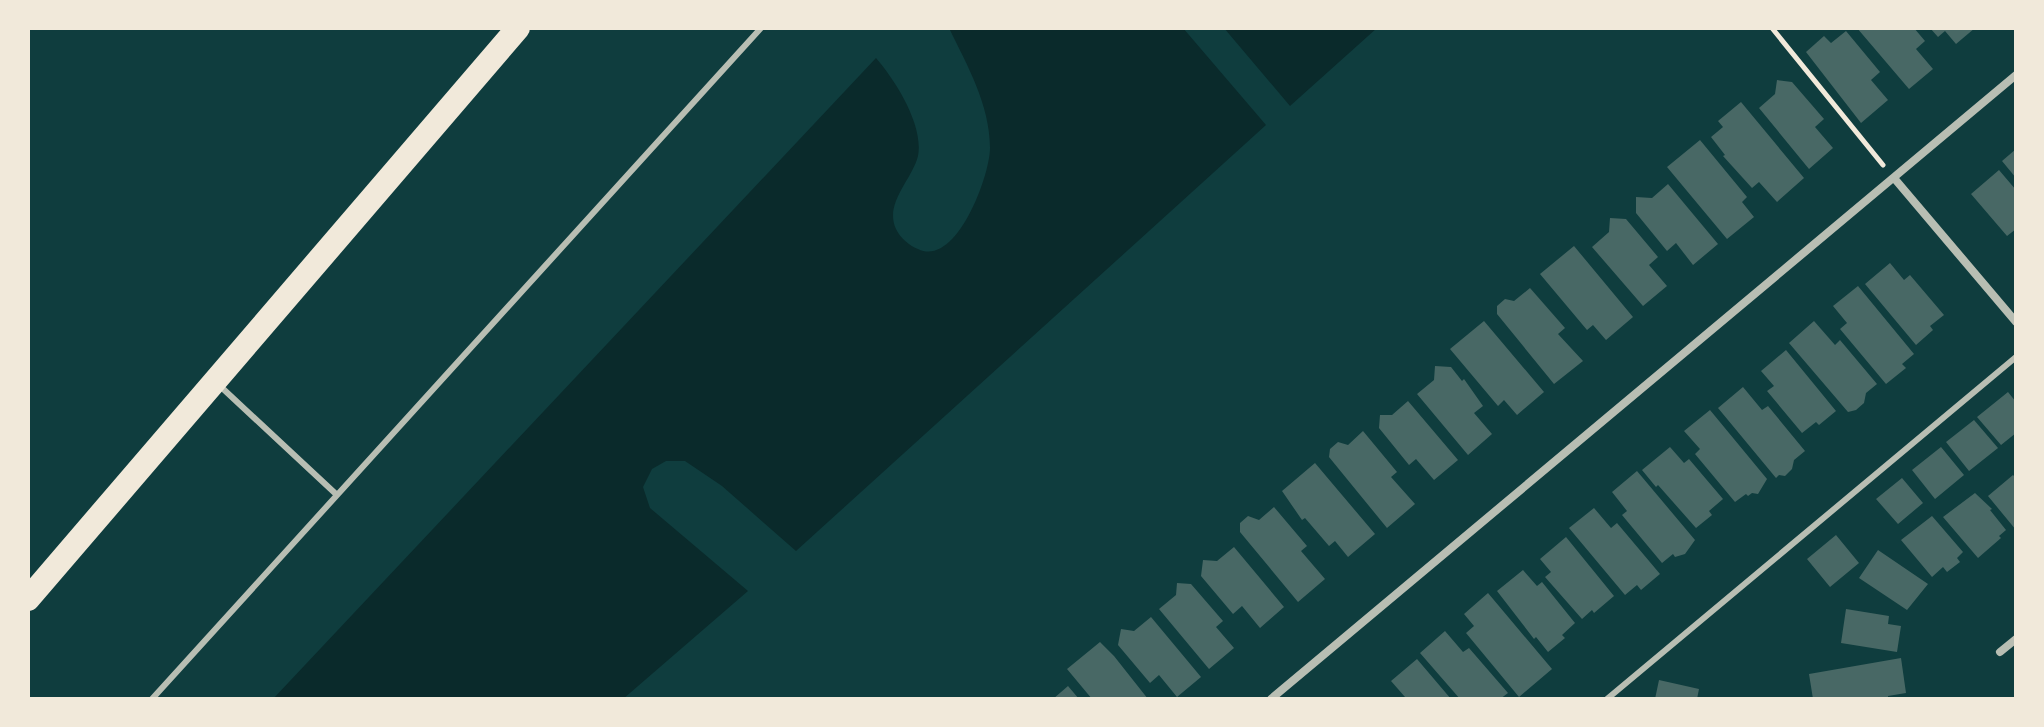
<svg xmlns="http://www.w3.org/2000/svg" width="2044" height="727" font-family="'PT Sans Narrow',sans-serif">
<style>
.water{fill:#0a2a2b}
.building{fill:#486865}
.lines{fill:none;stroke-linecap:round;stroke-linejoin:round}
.path{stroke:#f1e9da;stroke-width:5}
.service{stroke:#b8beb3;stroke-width:6}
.minor{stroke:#b8beb3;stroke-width:8}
.motorway{stroke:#f1e9da;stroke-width:24}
</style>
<rect width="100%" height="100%" fill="#0f3d3e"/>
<path class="water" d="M949,28H1183L1266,125L796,551L722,486L685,461H666L652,469L643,487L650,508L748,591L623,699H273L876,58C895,80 924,125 918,156C912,180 884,203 896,229C900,238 910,246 918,249C956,268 990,176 990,148C990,105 967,65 949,28Z
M1224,28H1377L1290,106Z"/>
<path class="building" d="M1857,28H1914L1925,41L1916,49L1933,69L1909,89Z
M1930,28H1975L1956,44L1945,31L1938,37Z
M1846,31L1880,72L1871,80L1888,100L1861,123L1806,52L1824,36L1831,43Z
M1777,80L1792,82L1824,119L1815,127L1833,148L1809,169L1759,108L1775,94Z
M1741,102L1804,178L1777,202L1759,182L1752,188L1723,156L1725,155L1711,137L1723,127L1718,121Z
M1700,140L1747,197L1742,202L1754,217L1727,239L1667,167Z
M2016,149V178L2002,161Z
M1999,170L2016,190V229L2007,236L1971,194Z
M1668,184L1718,244L1693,265L1676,243L1667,251L1636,213V197L1652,198Z
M1610,218L1626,219L1658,257L1649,265L1667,286L1643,306L1592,247L1609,232Z
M1574,246L1633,317L1606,340L1593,325L1587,330L1540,274Z
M1890,263L1904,280L1910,275L1944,315L1930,326L1933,330L1916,345L1865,284Z
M1858,286L1914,354L1902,364L1906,368L1886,384L1840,329L1847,323L1833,306Z
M1530,288L1565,328L1558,334L1583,361L1554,384L1497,314V306L1505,299L1514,301Z
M1484,321L1544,392L1517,415L1504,400L1498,406L1450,349Z
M1814,321L1835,345L1840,340L1877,384L1866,393L1864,403L1856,410L1848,412L1789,343Z
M1786,350L1836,411L1819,425L1816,422L1802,433L1767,391L1774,386L1761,371Z
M1435,366L1451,367L1462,381L1464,379L1483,406L1474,413L1492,434L1468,455L1417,394L1434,380Z
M1743,387L1762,410L1768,406L1805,451L1794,460L1792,469L1785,476L1779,475L1776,478L1718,408Z
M2008,392L2016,402V433L2001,445L1977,417Z
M1408,401L1458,460L1434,480L1416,459L1409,465L1379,428L1380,415H1392Z
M1710,410L1767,479L1758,494L1752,493L1748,496L1746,494L1735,502L1695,454L1700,449L1684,431Z
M1974,420L1998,448L1969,471L1946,442Z
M1363,431L1397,472L1391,477L1415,504L1387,528L1329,457L1330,449L1338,442L1348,445Z
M1670,447L1684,463L1689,459L1723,499L1709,511L1712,515L1696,528L1658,485L1656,487L1642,470Z
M1941,447L1964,475L1935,499L1912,470Z
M1315,463L1375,534L1348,557L1335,541L1329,546L1305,518L1302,520L1282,491Z
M1637,471L1695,540L1685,554L1675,557L1673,554L1662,563L1622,515L1627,511L1612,492Z
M2013,475L2016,478V530L1988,496Z
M1902,478L1923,503L1898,524L1876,499Z
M1975,493L1992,509L1990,510L2006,530L1999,536L2001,538L1978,558L1943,517Z
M1274,507L1307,546L1301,551L1325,579L1298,602L1240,532V523L1248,516L1259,520Z
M1594,508L1611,528L1617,523L1660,574L1641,590L1637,585L1625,595L1569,528Z
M1932,516L1963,552L1957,558L1960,562L1947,572L1943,567L1932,577L1901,540Z
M1836,535L1859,563L1830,587L1807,559Z
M1566,537L1614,596L1594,613L1592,610L1582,619L1545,577L1551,572L1540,559Z
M1234,547L1284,607L1260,628L1242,606L1233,614L1201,576L1203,560L1217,561Z
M1878,550L1928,584L1907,610L1859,578Z
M1523,570L1537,586L1542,582L1575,623L1562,635L1565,638L1548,652L1536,637L1534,639L1497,591Z
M1177,583L1191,584L1223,621L1216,627L1234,648L1209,669L1159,609L1176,595Z
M1488,593L1552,669L1519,697L1466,633L1474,626L1464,614Z
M1846,609L1889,616L1888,624L1901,626L1897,652L1841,643Z
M1151,617L1201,677L1177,697L1159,675L1150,683L1118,645L1121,629L1134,631Z
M1445,631L1463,652L1469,648L1508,693L1500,699H1460L1420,653Z
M1100,642L1114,656L1148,699H1092L1067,669Z
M1901,658L1906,693L1888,696V699H1813L1809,674Z
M1417,659L1451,699H1403L1405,697L1391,681Z
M1659,680L1699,689L1697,699H1655Z
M1068,686L1079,699H1053Z"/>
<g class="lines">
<path class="path" d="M1772,28L1883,165"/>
<path class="service" d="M220,386L337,495
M152,699L761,28
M1607,699L2016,357"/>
<path class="minor" d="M1894,178L2016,322
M2000,652L2016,639
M1271,699L2016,75"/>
<path class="motorway" d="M28,599L518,28"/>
</g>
<rect width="2044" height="727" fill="none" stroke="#f1e9da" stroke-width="60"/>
</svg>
